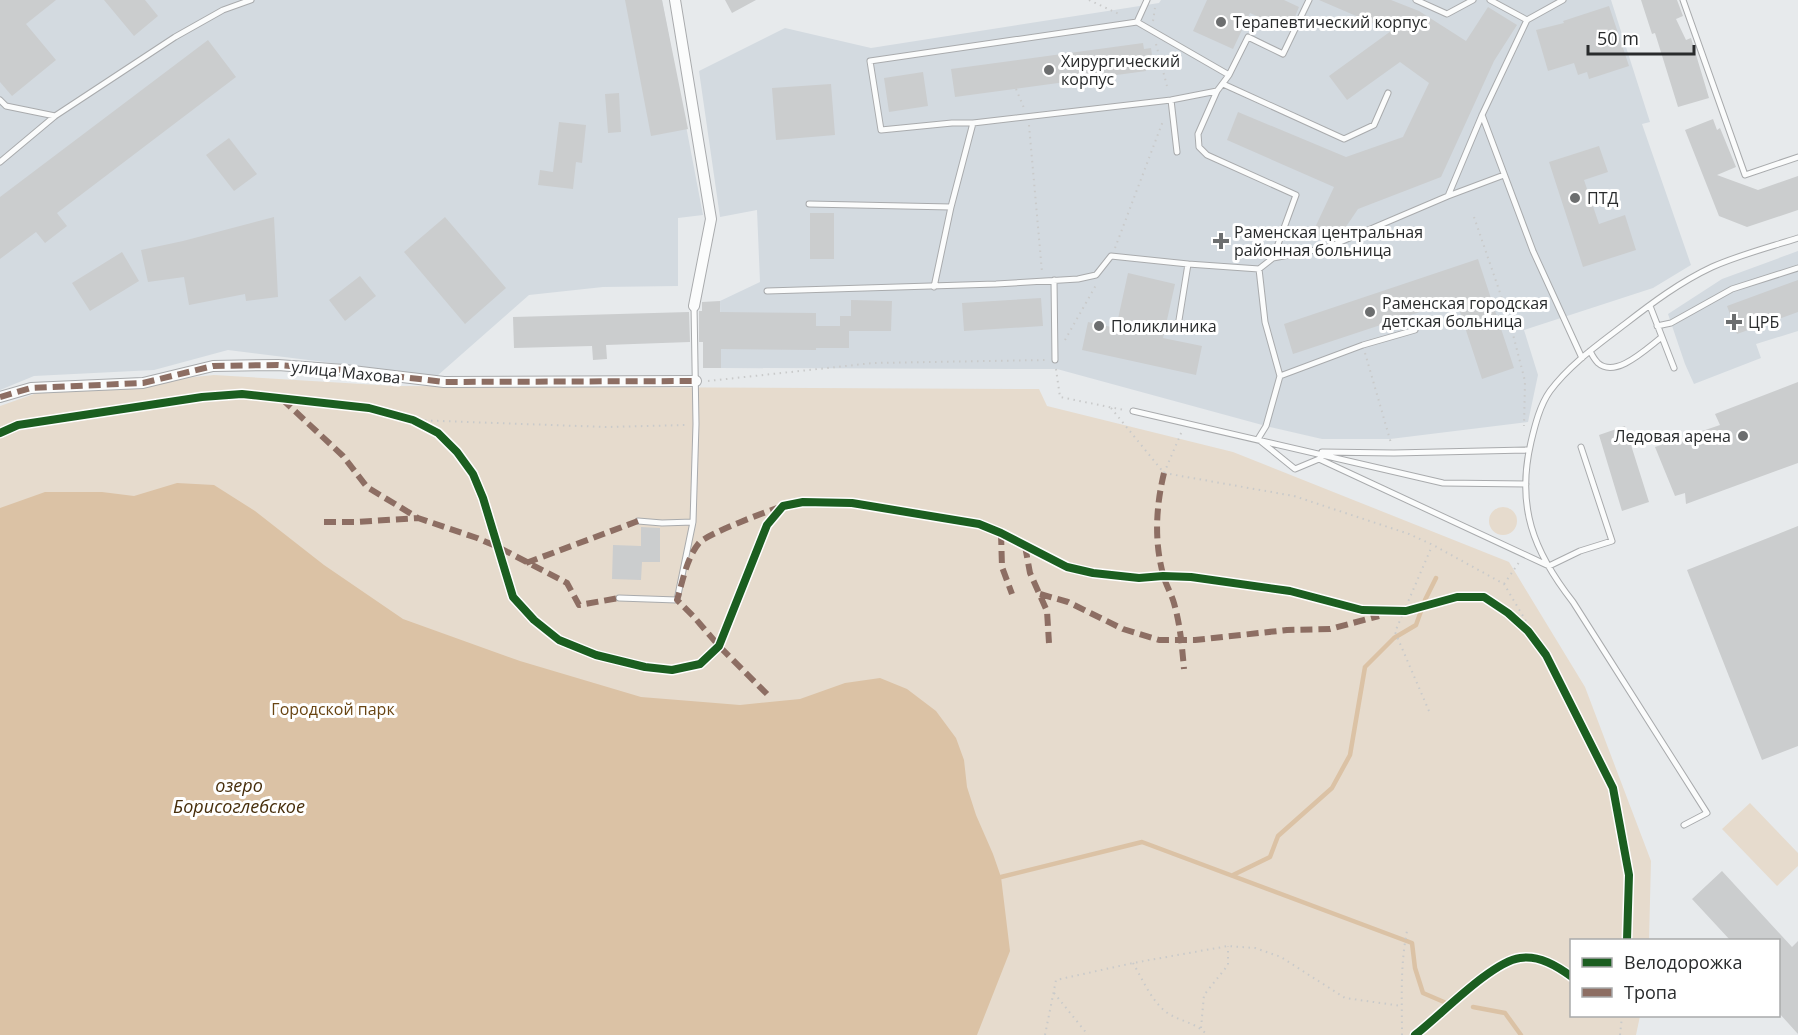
<svg xmlns="http://www.w3.org/2000/svg" width="1798" height="1035" font-family="'Open Sans',sans-serif">
<style>
.built{fill:#d3dae0}
.green{fill:#e6dbcd}
.water{fill:#dbc2a5}
.lines{fill:none;stroke-linecap:round;stroke-linejoin:round}
.stream{stroke:#dbc2a5;stroke-width:4.5}
.building{fill:#cbcdce}
.lane-casing{stroke:#a9abad;stroke-width:7}
.street-casing{stroke:#a9abad;stroke-width:12}
.path{stroke:#c9caca;stroke-width:2;stroke-dasharray:1.5 4.5;stroke-linecap:butt}
.lane{stroke:#fbfcfc;stroke-width:5}
.street{stroke:#fbfcfc;stroke-width:10}
.quiet{stroke:#8d6e63;stroke-width:6;stroke-dasharray:12 6;stroke-linecap:butt}
.cycleway-casing{stroke:#fff;stroke-width:11}
.cycleway{stroke:#1b5e20;stroke-width:8}
.poi-dot{fill:#6c6e6f;stroke:#fff;stroke-width:2}
.labels{text-anchor:middle;stroke-width:6;stroke-linejoin:round;paint-order:stroke}
.poi-label{font-size:16px;fill:#292b2c;stroke:#fff;text-anchor:start}
.street-label{font-size:16px;fill:#292b2c;stroke:#fff}
.park-label{font-size:16px;fill:#694513;stroke:#fff}
.water-label{font-size:18px;font-style:italic;fill:#472e0b;stroke:#fff}
</style>
<rect width="100%" height="100%" fill="#e7eaec"/>
<path class="built" d="M0,0H662L703,215L678,218V286L603,287L529,295L437,376L228,350L154,370L34,376L0,390Z
M1161,0H1611L1650,122L1642,124L1691,265L1653,288L1524,330L1538,375L1528,422L1390,439H1322L1266,426L1057,369L721,368L720,301L760,282L757,210L720,217L699,71L785,28L871,48L1159,3Z
M1798,251V331L1756,344L1761,358L1694,384L1685,364L1668,314L1722,279Z"/>
<path class="green" d="M214,375L395,386L1039,389L1047,406L1233,452L1509,562L1585,687L1651,861L1649,940H1572V1016H1640L1636,1035H0V406L37,393Z
M1489 521a14 14 0 1 1 28 0a14 14 0 1 1-28 0Z
M1750,803L1798,853V866L1777,886L1722,829Z"/>
<path class="water" d="M177,483L214,485L255,511L324,565L403,619L520,661L641,697L740,705L800,699L845,683L880,678L907,689L936,711L956,738L964,760L967,787L976,815L993,854L1001,877L1010,951L977,1035H0V508L45,492H102L134,496Z"/>
<g class="lines">
<path class="stream" d="M1425,600L1436,578
M1233,875L1270,857L1278,836L1332,788L1350,755L1365,667L1394,638L1416,625L1421,611
M1001,877L1142,842L1412,943L1415,968L1423,993L1444,1002
M1473,1007L1505,1013L1521,1035"/>
</g>
<path class="building" d="M0,0H56L26,24L56,60L12,96L0,82Z
M104,0H145L158,16L134,36Z
M625,0H662L688,129L651,136Z
M725,0H756L732,13Z
M1207,0H1284L1299,7L1289,31L1250,13L1233,49L1193,31Z
M1319,0H1391L1419,11L1466,41L1488,7L1517,25L1494,61L1441,177L1358,209L1339,237L1332,240L1312,234L1334,187L1227,140L1238,112L1346,157L1403,137L1429,83L1400,62L1347,100L1329,76L1391,31Z
M1641,0H1677L1683,16L1676,19L1686,40L1691,38L1709,98L1678,107L1655,33L1652,34Z
M1609,6L1629,66L1589,79L1587,72L1578,75L1574,63L1548,71L1536,30L1564,23L1563,21Z
M208,40L236,77L57,213L67,226L45,243L36,232L0,259V197Z
M1143,43L1144,49L1151,48L1153,63L1146,64V71L955,97L951,69Z
M923,72L928,106L889,112L884,78Z
M831,84L835,135L776,140L772,88Z
M619,93L621,132L608,133L605,94Z
M1713,119L1717,130L1720,128L1736,167L1717,175L1758,190L1798,176V210L1747,227L1719,216L1685,130Z
M559,122L586,125L582,163L576,162L573,189L538,185L540,170L553,172Z
M229,138L257,174L234,191L206,155Z
M1599,146L1608,172L1584,180L1599,224L1625,215L1636,250L1583,267L1549,162Z
M810,213H834V259H810Z
M274,217L278,297L246,301L245,294L189,305L184,277L148,282L141,250L183,241Z
M445,217L506,288L465,324L404,252Z
M122,252L139,281L90,311L72,283Z
M1478,259L1514,368L1482,379L1456,300L1293,354L1284,324Z
M1128,273L1175,284L1163,338L1202,346L1196,375L1082,350L1088,322L1116,328Z
M360,276L376,296L345,321L329,300Z
M1798,280V312L1737,334L1727,306Z
M1041,298L1043,326L964,331L962,303Z
M851,300L892,301L891,331H849V348H816V350L721,349V368H703V342H699V311H702V302L720,301V312L816,313V326H840V316H851Z
M689,312L690,342L606,345L607,359L593,360L592,346L514,348L513,317Z
M1798,382V463L1686,504L1685,493L1675,496L1655,447L1720,425L1715,414Z
M1625,426L1649,502L1622,511L1599,435Z
M1798,526V746L1762,760L1687,570Z
M641,527L660,528V562H642L641,580L612,579L613,545L641,546Z
M1722,871L1792,947L1798,941V1034L1779,1013V940H1730L1692,899Z"/>
<g class="lines">
<g class="lane-casing">
<path id="lane" d="M1147,0L1137,22L1229,75L1248,37L1283,54L1309,0
M1416,0L1447,14L1473,0
M1683,0L1745,175L1798,157
M1527,20L1563,0
M1137,22L870,61L881,130L952,123H973L1171,100L1217,91L1229,75
M1223,84L1344,139L1374,125L1388,93
M1217,91L1198,134L1199,147L1207,155L1296,195L1273,258L1259,269L1265,322L1280,376L1266,426L1258,439L1295,469L1319,459L1549,566L1580,551L1612,541L1581,447
M0,100L6,106L55,116
M1171,100L1177,152
M1482,115L1533,251L1582,358
M0,162L55,116L175,37L223,10L251,0
M1448,196L1504,175
M809,204L951,207
M1273,258L1326,248L1448,196L1482,115L1527,20L1490,0
M1054,280L1055,360
M934,287L951,207L973,123
M767,291L996,284L1078,279L1096,275L1111,256L1188,264L1259,269
M1650,306L1674,368
M1179,320L1188,264
M1657,326L1671,323L1732,289L1798,268
M1590,351C1592,355 1595,360 1598,363C1616,379 1647,348 1662,337
M1280,376L1363,345L1415,330
M1133,411L1443,483L1526,484
M1322,452L1394,453L1529,450
M638,521L662,523L693,522
M619,598L677,600L693,522L696,424L694,306
M1684,825L1707,813L1573,602C1533,551 1516,506 1531,442C1535,425 1540,405 1550,391C1570,364 1599,344 1625,324C1652,303 1680,282 1712,267C1739,255 1770,247 1798,238"/>
</g>
<g class="street-casing">
<path id="street" d="M675,0L711,219L694,306
M0,397L31,388L143,383L213,366L278,365L344,370L444,382L696,381"/>
</g>
<path class="path" d="M1089,0L1119,14
M1153,21L1155,8
M1156,44L1168,90
M1016,89L1024,108
M1029,125L1042,272
M1474,217L1509,319L1525,381L1524,426
M1115,248L1163,121
M1065,340L1096,285
M1365,353L1391,443
M1056,369L1060,397L1124,410
M708,381L873,363L1046,360
M1111,408L1164,473L1294,496L1409,534L1433,545L1504,584L1546,655
M413,420L606,427L686,425
M1164,473L1182,431
M1504,584L1520,561
M1429,711L1395,632L1432,546
M1133,963C1143,980 1152,1003 1169,1014C1182,1022 1197,1023 1207,1035
M1054,993L1088,1035
M1201,1028L1204,995L1228,965V946
M1045,1035L1056,980L1133,963L1228,946L1255,948L1281,957L1345,998L1402,1006
M1402,1035C1402,1000 1400,966 1407,931
M1620,1035L1622,1016"/>
<use href="#lane" class="lane"/>
<use href="#street" class="street"/>
<path class="quiet" d="M0,397L31,388L143,383L213,366L278,365L344,370L444,382L696,381
M282,399L343,456L367,487L418,518L477,538L498,547L567,583L579,605L619,598
M1164,473C1156,506 1154,541 1163,574C1165,583 1170,591 1173,600C1180,622 1182,646 1184,669
M324,522H356L418,518
M1001,533L1002,567L1012,594
M1025,546L1030,573L1047,611L1049,643
M526,563L638,521
M1040,594L1068,602L1123,629L1159,640H1195L1287,630L1330,629L1379,616
M767,694L719,646L694,617L677,600C683,581 686,559 699,543C707,534 765,512 780,507"/>
<g class="cycleway-casing">
<path id="cycleway" d="M0,433L18,425L202,397L242,394L369,408L413,420L438,433L457,452L473,474L483,498L513,597L534,620L559,640L596,655L645,667L672,670L700,664L719,646L767,525L783,506L803,502L852,503L979,524L1001,533L1067,567L1093,573L1139,578L1163,576L1191,577L1290,591L1362,610L1406,611L1457,597H1484L1508,613L1528,631L1546,655L1613,788L1629,875L1627,940
M1415,1035C1440,1016 1491,962 1520,958C1539,955 1557,966 1572,977"/>
</g>
<use href="#cycleway" class="cycleway"/>
</g>
<g class="poi-dot">
<circle cx="1221" cy="22" r="6"/>
<circle cx="1049" cy="70" r="6"/>
<circle cx="1575" cy="198" r="6"/>
<path d="M1218 232h6v6h6v6h-6v6h-6v-6h-6v-6h6z"/>
<circle cx="1370" cy="312" r="6"/>
<path d="M1731 313h6v6h6v6h-6v6h-6v-6h-6v-6h6z"/>
<circle cx="1099" cy="326" r="6"/>
<circle cx="1743" cy="436" r="6"/>
</g>
<g class="labels">
<g class="poi-label">
<text x="1233" y="28">Терапевтический корпус</text>
<text x="1061" y="67">Хирургический<tspan x="1061" dy="18">корпус</tspan></text>
<text x="1587" y="204">ПТД</text>
<text x="1234" y="238">Раменская центральная<tspan x="1234" dy="18">районная больница</tspan></text>
<text x="1382" y="309">Раменская городская<tspan x="1382" dy="18">детская больница</tspan></text>
<text x="1748" y="328">ЦРБ</text>
<text x="1111" y="332">Поликлиника</text>
<text x="1731" y="442" text-anchor="end">Ледовая арена</text>
</g>
<g class="street-label">
<text transform="translate(346 372) rotate(6)" y="6">улица Махова</text>
</g>
<g class="park-label">
<text x="333" y="715">Городской парк</text>
</g>
<g class="water-label">
<text x="239" y="792">озеро<tspan x="239" dy="21">Борисоглебское</tspan></text>
</g>
</g>
<rect x="1570" y="939" width="210" height="78" fill="#ffffff" stroke="#a9aaab" stroke-width="1.5"/>
<rect x="1582" y="958" width="30" height="9" fill="#1b5e20" stroke="#a9aaab" stroke-width="1.5"/>
<text x="1624" y="969" font-size="18" fill="#292b2c">Велодорожка</text>
<rect x="1582" y="988" width="30" height="9" fill="#8d6e63" stroke="#a9aaab" stroke-width="1.5"/>
<text x="1624" y="999" font-size="18" fill="#292b2c">Тропа</text>
<path d="M1588 45v9h106v-9" fill="none" stroke="#292b2c" stroke-width="3"/>
<text x="1597" y="45" font-size="18" fill="#292b2c" stroke="#ffffff" stroke-width="4.5" paint-order="stroke">50 m</text>
</svg>
